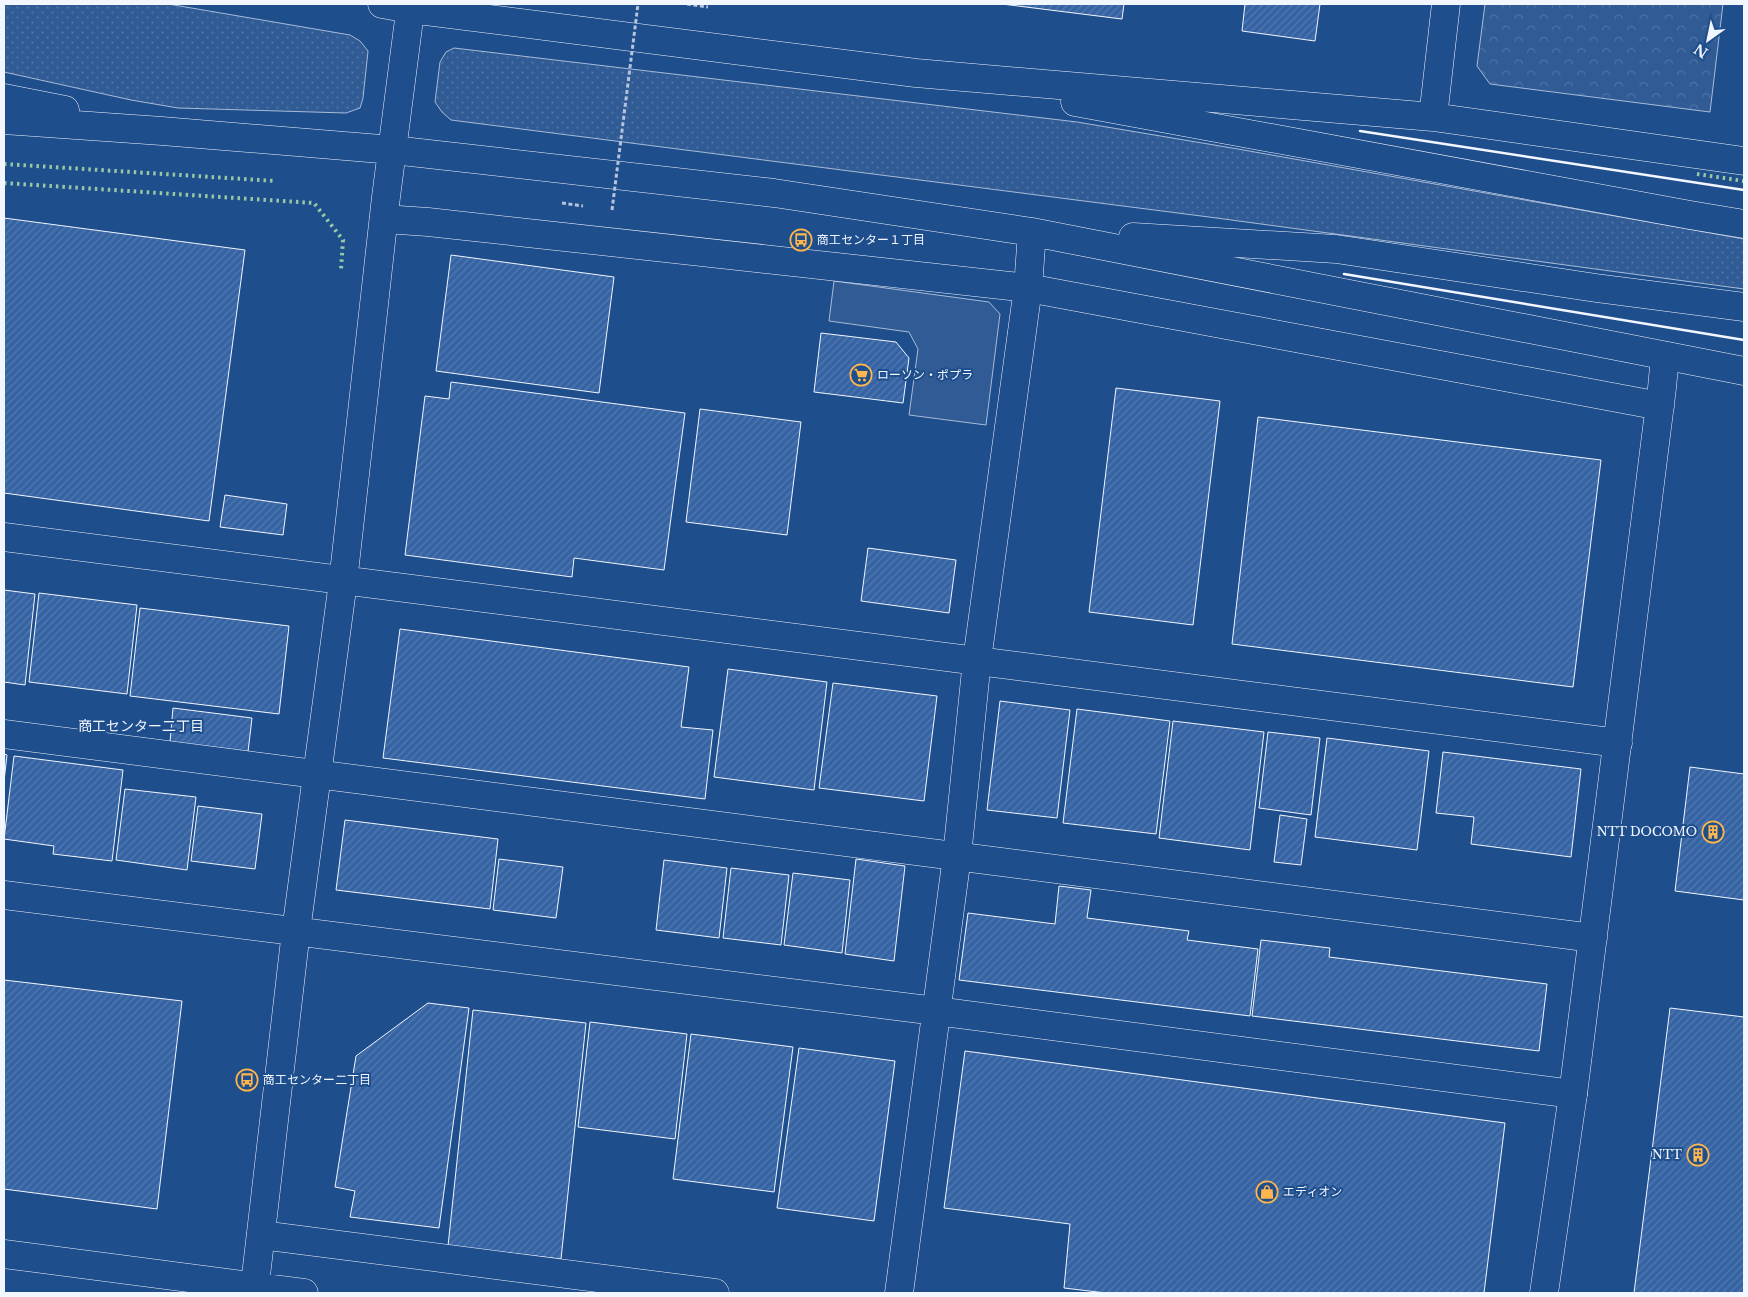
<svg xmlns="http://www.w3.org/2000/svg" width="1748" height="1297" font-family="'Libre Baskerville','Noto Sans JP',serif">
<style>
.grass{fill:url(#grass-dots);stroke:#a8bbd7}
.park{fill:url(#park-crowns);stroke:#a8bbd7}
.built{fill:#305b95;stroke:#a8bbd7}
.building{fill:url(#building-hatch);stroke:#f2f6ff}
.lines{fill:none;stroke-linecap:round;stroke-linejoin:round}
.street-casing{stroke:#f2f6ff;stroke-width:29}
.secondary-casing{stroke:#f2f6ff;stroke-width:29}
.path{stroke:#b3c4dc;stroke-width:3;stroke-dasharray:4 2.5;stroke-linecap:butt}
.street{stroke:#1f4e8c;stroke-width:28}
.secondary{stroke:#1f4e8c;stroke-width:28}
.path-bridge{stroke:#b3c4dc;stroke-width:3;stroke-dasharray:4 2.5;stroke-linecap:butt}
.hedge{stroke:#97c8a6;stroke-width:4;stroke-dasharray:2.5 4;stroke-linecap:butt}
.wall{stroke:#f2f6ff;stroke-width:2.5}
.labels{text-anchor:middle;stroke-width:4;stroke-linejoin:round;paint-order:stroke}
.poi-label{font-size:12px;fill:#f2f6ff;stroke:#1f4e8c;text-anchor:start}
.neighbourhood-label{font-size:14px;fill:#f2f6ff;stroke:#1f4e8c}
</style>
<defs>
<pattern id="grass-dots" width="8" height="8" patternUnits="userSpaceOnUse" patternTransform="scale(1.25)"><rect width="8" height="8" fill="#305b95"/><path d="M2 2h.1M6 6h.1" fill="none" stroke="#4e73a5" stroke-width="1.8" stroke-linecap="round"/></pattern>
<pattern id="park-crowns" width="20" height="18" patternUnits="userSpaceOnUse" patternTransform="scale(1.25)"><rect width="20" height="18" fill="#305b95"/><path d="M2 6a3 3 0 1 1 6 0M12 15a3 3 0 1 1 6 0" fill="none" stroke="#4e73a5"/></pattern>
<pattern id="building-hatch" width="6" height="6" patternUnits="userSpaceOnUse" patternTransform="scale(1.25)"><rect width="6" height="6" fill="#3563a3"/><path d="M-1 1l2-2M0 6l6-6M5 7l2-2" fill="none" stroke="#537ab1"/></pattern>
</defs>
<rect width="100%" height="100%" fill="#1f4e8c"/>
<path class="grass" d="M4,4H168L350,35L360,41L368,51L363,98L360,108L346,113L178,108L131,100L4,72Z
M454,48L1077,122L1238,149L1744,239V289L1209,217L451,120L442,112L435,102L440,62L446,52Z"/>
<path class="park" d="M1485,4H1723L1710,112L1490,84L1477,66Z"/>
<path class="built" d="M834,281L989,302L1000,314L986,425L909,415L918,349L909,332L829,321Z"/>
<path class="building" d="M1002,4H1124L1122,19Z
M1245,4H1320L1315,41L1242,31Z
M4,218L245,250L209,521L4,493Z
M451,255L614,277L599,393L436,371Z
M821,333L896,342L909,358L903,403L814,392Z
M451,382L685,413L664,570L574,558L572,577L405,555L425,396L449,399Z
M1116,388L1220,401L1193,625L1089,612Z
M700,409L801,422L787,535L686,522Z
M1258,417L1601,460L1573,687L1232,644Z
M225,495L287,504L283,535L220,527Z
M868,548L956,560L949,613L861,601Z
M4,590L35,594L25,685L4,682Z
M39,593L137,605L127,694L29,682Z
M140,608L289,626L279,714L130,696Z
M400,629L689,667L681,727L713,730L705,799L383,758Z
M728,669L827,682L814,790L714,777Z
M833,683L937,696L924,801L819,788Z
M1000,701L1070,710L1057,818L987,810Z
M173,708L252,718L248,752L170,742Z
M1077,709L1170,721L1156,834L1063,823Z
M1173,721L1264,732L1250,850L1159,838Z
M1268,732L1320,738L1311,815L1259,808Z
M1327,738L1429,751L1417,850L1315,837Z
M1443,752L1581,769L1571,857L1471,844L1474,817L1436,813Z
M4,754L7,755L4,781Z
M14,756L123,770L112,861L53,854L54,846L4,839Z
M1690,767L1744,774V900L1675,891Z
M125,789L196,797L187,870L116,860Z
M198,806L262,814L255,869L191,861Z
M1280,815L1307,819L1301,865L1274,862Z
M345,820L498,839L490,909L336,890Z
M499,859L563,867L556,918L493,910Z
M856,859L905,866L894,961L845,954Z
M664,860L727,868L719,938L656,930Z
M731,868L789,875L781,945L723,938Z
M793,873L850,880L842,953L784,945Z
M1059,886L1091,890L1087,918L1189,931L1187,940L1258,949L1250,1016L959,980L968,913L1055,924Z
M1261,940L1330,948L1329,957L1547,984L1539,1051L1252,1016Z
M4,980L182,1001L157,1209L4,1189Z
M428,1003L469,1008L439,1228L350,1217L355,1191L335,1187L356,1056Z
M1670,1008L1744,1017V1293H1634Z
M473,1010L586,1023L561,1259L448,1246Z
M590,1022L687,1034L675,1139L578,1127Z
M691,1034L793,1047L774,1192L673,1179Z
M799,1048L895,1061L874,1221L777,1208Z
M965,1051L1505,1123L1484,1293H1106L1064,1288L1070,1224L944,1208Z"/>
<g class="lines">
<g class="street-casing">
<path id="street" d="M384,219L428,222L1028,288L1660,406
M4,734L1593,938
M261,1235L715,1293
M1544,1293L1573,1094L1662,388L1665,356"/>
</g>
<g class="secondary-casing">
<path id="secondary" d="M382,4L410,9L916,73L1433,117L1744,161
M4,98L65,110
M1075,102L1690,215L1744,224
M1433,117L1446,4
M4,120L162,131L393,150L774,193L1032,232L1744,371
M1133,237L1336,249L1596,288L1744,307
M4,537C541,608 1080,673 1618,743
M4,895L936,1011L1573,1094
M4,1254L304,1293
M254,1293L296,931L343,582L386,197L411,4
M899,1293L957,856L977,660L1028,288L1032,232"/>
</g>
<path class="path" d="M687,4L708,7
M562,203L583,206"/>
<use href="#street" class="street"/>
<use href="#secondary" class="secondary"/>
<path class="path-bridge" d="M612,210L638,4"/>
<path class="hedge" d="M4,164L276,181
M1697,174L1744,181
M4,183L314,203L343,240L341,269"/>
<path class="wall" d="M1360,131L1744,190
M1344,274L1744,340"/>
</g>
<defs>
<g id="bus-ring" transform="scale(1.125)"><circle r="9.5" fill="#1f4e8c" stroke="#ffb74d" stroke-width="1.5"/><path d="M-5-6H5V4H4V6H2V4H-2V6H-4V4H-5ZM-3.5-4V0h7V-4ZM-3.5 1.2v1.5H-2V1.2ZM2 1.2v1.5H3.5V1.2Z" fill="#ffb74d"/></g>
<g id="supermarket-ring" transform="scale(1.125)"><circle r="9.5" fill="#1f4e8c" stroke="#ffb74d" stroke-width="1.5"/><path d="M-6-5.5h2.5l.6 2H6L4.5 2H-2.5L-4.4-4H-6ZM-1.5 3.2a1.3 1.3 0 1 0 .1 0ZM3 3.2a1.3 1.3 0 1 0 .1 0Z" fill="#ffb74d"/></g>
<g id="building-ring" transform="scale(1.125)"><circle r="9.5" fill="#1f4e8c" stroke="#ffb74d" stroke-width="1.5"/><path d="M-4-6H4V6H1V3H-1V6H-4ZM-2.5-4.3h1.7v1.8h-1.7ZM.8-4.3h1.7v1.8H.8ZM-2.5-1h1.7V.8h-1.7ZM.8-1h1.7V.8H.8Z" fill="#ffb74d"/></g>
<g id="shop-ring" transform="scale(1.125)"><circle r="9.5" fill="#1f4e8c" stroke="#ffb74d" stroke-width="1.5"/><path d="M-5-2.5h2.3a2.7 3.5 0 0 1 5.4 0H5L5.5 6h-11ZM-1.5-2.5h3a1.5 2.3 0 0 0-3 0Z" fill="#ffb74d"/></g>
</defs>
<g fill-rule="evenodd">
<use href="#bus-ring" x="801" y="240"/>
<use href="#supermarket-ring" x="861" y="375"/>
<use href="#building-ring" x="1713" y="832"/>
<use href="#bus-ring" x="247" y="1080"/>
<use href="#building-ring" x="1698" y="1155"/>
<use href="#shop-ring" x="1267" y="1192"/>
</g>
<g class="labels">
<g class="poi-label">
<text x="817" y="244">商工センター１丁目</text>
<text x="877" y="379">ローソン・ポプラ</text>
<text x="1697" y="836" text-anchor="end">NTT DOCOMO</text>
<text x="263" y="1084">商工センター二丁目</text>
<text x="1682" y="1159" text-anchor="end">NTT</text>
<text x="1283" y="1196">エディオン</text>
</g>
<g class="neighbourhood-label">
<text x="141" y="731">商工センター二丁目</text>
</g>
</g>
<rect width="1748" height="1297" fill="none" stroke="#f2f6ff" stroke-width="10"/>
<g transform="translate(1708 40) rotate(213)" stroke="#1f4e8c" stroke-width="4" paint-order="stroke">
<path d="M0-4L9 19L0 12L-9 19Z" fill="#f2f6ff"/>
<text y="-8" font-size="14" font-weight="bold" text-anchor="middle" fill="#f2f6ff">N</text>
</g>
</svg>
